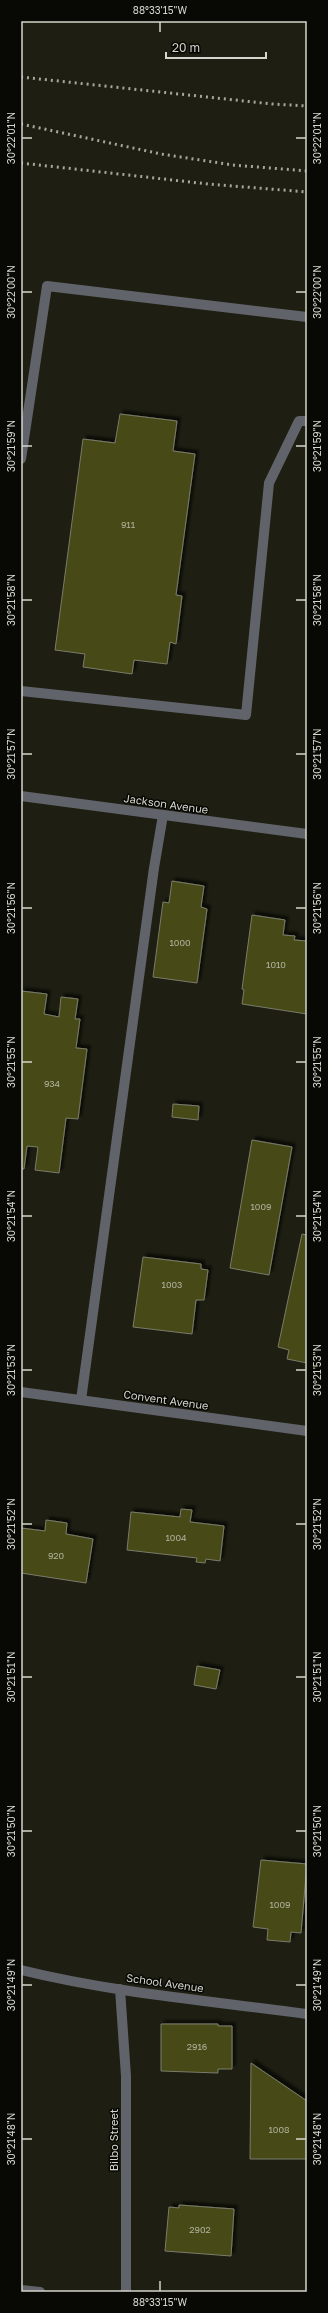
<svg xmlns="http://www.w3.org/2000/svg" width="328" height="2313" font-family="'Golos Text',sans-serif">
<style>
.building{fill:#464a12;stroke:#7a7c6c;filter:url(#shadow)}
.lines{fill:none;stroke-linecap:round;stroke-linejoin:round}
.minor{stroke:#60646a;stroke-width:10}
.rail{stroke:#a6a79d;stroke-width:3;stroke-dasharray:2 4;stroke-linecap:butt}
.ticks{fill:none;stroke:#d4d5cc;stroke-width:1.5}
.labels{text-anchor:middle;stroke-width:3;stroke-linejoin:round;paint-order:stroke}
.number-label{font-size:9px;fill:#b0b29e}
.street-label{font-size:11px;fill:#d4d5cc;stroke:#080804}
.neatline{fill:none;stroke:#d4d5cc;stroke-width:1.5}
.ticks-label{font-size:10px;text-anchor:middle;fill:#d4d5cc}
</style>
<defs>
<filter id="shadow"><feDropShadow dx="3.5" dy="-3.5" stdDeviation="1" flood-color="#0009"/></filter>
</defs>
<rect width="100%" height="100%" fill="#1e1f12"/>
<path class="building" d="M120,414L177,421L173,451L195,454L176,595L182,596L176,644L170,642L167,664L134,660L132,674L83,667L85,654L55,650L83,439L115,443Z
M172,881L204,886L201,907L207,909L197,983L153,977L163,902L169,903Z
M252,915L285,920L283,935L295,936L294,940L307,941V1014L242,1004L244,990L242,989Z
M21,991L47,994L44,1014L59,1017L61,997L78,999L75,1019H80L76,1048L87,1049L78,1119L66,1118L59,1173L35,1170L38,1147L27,1146L24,1169H21Z
M173,1104L199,1106L198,1120L172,1117Z
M252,1140L292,1147L269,1275L230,1268Z
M302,1234L307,1235V1363L287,1359L289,1350L278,1347Z
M143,1257L201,1264V1269L208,1270L204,1300H196L192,1334L133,1327Z
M181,1509L192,1510L190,1522L224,1526L220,1561L206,1559L205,1563L196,1562L197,1558L127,1550L131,1512L180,1517Z
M46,1520L67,1523L66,1534L93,1539L86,1583L21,1573V1528L45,1531Z
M197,1666L220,1670L216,1689L194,1685Z
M261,1860L307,1864L301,1933L291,1932L290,1942L267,1940L268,1929L253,1927Z
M161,2024H218V2026H232V2069H218V2073L161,2071Z
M251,2063L307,2101V2159H250Z
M179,2205L234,2209L231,2256L165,2251L169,2207L179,2208Z"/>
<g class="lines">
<path class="minor" d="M21,459L47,286L307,317
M21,691L246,715L269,483L299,421H307
M21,796L307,834
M21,1392L307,1431
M81,1400L154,868L163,815
M21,1970C114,1993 212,2001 307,2014
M120,1989L126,2076V2292
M21,2290L40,2292"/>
<path class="rail" d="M21,77L272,104L307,106
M21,124L161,154L233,165L307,171
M21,163L208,184L307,192"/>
</g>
<path class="ticks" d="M160,22V32M22,138H32M296,138H306M22,292H32M296,292H306M22,446H32M296,446H306M22,600H32M296,600H306M22,754H32M296,754H306M22,908H32M296,908H306M22,1062H32M296,1062H306M22,1216H32M296,1216H306M22,1370H32M296,1370H306M22,1524H32M296,1524H306M22,1677H32M296,1677H306M22,1831H32M296,1831H306M22,1985H32M296,1985H306M22,2139H32M296,2139H306M160,2281V2291"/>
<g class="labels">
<g class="number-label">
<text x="128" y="528">911</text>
<text x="180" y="946">1000</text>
<text x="276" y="968">1010</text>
<text x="52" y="1087">934</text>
<text x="261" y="1210">1009</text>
<text x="172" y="1288">1003</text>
<text x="176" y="1541">1004</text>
<text x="56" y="1559">920</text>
<text x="280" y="1908">1009</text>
<text x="197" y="2050">2916</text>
<text x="279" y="2133">1008</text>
<text x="200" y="2233">2902</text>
</g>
<g class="street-label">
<text transform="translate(166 804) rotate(8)" y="4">Jackson Avenue</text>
<text transform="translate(166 1400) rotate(8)" y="4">Convent Avenue</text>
<text transform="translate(165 1983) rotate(8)" y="4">School Avenue</text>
<text transform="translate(114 2140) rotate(-90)" y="4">Bilbo Street</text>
</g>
</g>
<rect width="328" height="2313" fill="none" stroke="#080804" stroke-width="44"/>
<path d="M166 52v6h100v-6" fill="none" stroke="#d4d5cc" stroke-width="2"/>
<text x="172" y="52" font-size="12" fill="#d4d5cc" stroke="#080804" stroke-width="3" paint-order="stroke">20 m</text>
<rect x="22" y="22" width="284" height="2269" class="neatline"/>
<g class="ticks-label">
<text x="160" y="14">88°33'15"W</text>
<text transform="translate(11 138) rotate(-90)" y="4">30°22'01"N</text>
<text transform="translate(317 138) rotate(-90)" y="4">30°22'01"N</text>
<text transform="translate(11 292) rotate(-90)" y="4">30°22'00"N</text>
<text transform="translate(317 292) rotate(-90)" y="4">30°22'00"N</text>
<text transform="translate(11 446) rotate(-90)" y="4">30°21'59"N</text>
<text transform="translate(317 446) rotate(-90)" y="4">30°21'59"N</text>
<text transform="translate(11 600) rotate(-90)" y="4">30°21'58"N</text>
<text transform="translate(317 600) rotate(-90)" y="4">30°21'58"N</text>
<text transform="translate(11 754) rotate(-90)" y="4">30°21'57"N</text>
<text transform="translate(317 754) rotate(-90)" y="4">30°21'57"N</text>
<text transform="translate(11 908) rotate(-90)" y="4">30°21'56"N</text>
<text transform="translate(317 908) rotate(-90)" y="4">30°21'56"N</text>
<text transform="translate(11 1062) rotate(-90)" y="4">30°21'55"N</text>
<text transform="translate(317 1062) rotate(-90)" y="4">30°21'55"N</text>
<text transform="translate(11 1216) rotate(-90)" y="4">30°21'54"N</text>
<text transform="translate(317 1216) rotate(-90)" y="4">30°21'54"N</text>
<text transform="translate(11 1370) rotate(-90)" y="4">30°21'53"N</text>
<text transform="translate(317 1370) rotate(-90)" y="4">30°21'53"N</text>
<text transform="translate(11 1524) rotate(-90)" y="4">30°21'52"N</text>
<text transform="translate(317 1524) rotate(-90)" y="4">30°21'52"N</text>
<text transform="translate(11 1677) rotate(-90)" y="4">30°21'51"N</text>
<text transform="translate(317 1677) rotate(-90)" y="4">30°21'51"N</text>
<text transform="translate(11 1831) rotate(-90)" y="4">30°21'50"N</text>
<text transform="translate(317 1831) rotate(-90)" y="4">30°21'50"N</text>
<text transform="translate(11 1985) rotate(-90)" y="4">30°21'49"N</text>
<text transform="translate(317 1985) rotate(-90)" y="4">30°21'49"N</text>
<text transform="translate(11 2139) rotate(-90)" y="4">30°21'48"N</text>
<text transform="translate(317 2139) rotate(-90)" y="4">30°21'48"N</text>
<text x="160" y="2306">88°33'15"W</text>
</g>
</svg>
